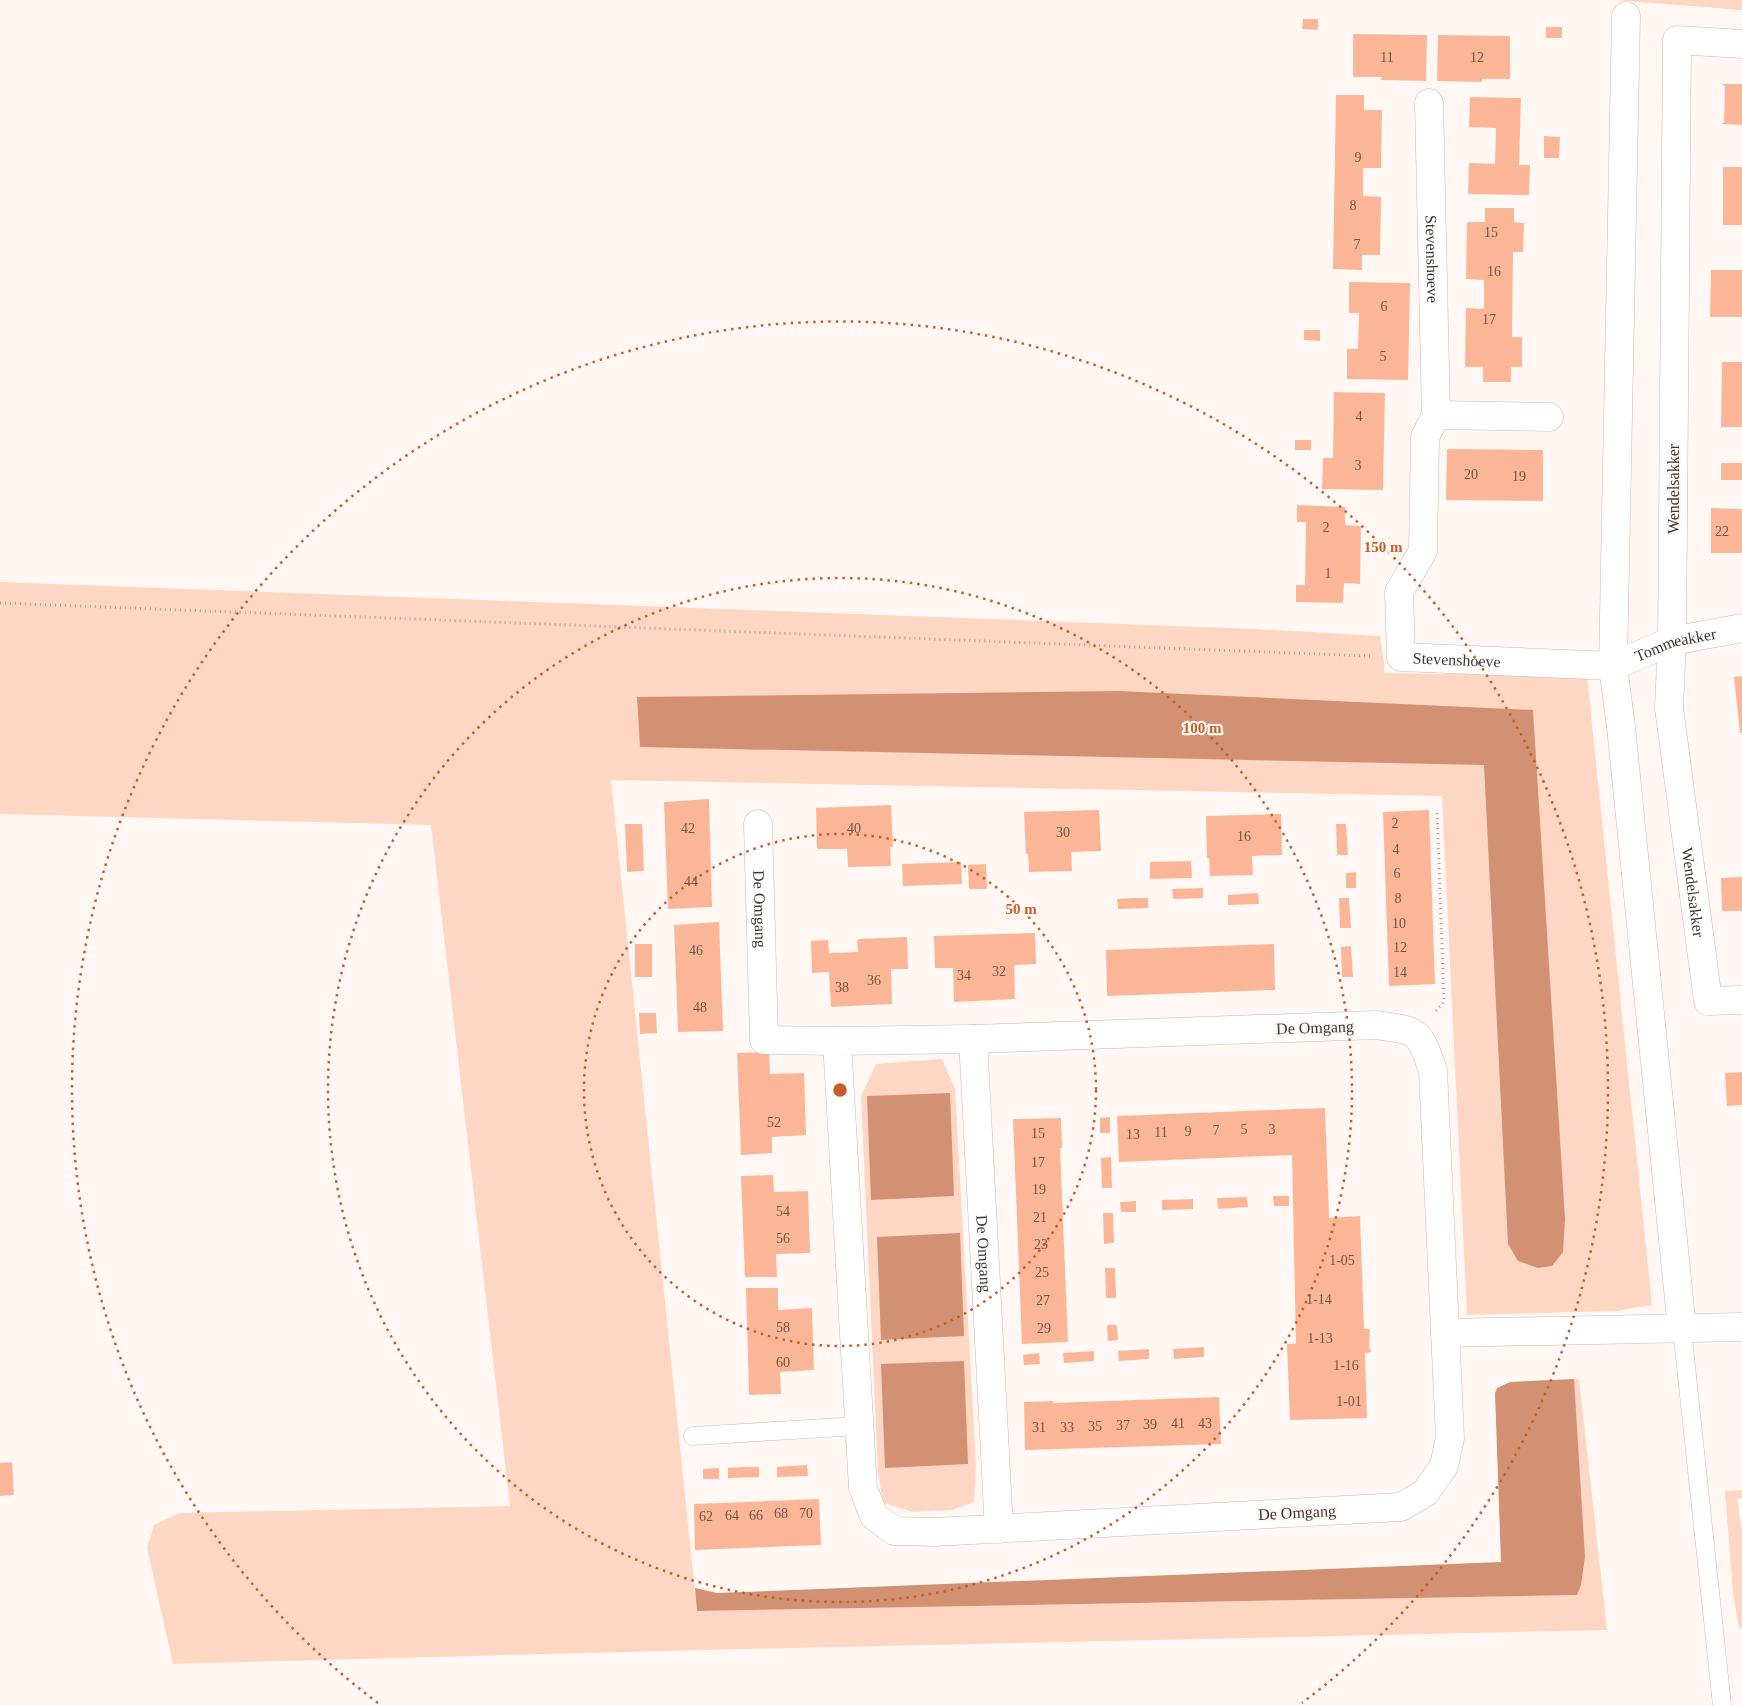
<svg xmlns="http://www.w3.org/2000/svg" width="1742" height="1705" font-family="'Times New Roman',serif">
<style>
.green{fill:#fed6c4}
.water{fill:#d29172}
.building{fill:#fbb697}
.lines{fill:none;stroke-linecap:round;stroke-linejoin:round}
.lane-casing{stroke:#cab8af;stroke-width:19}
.street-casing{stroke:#cab8af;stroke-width:29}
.path{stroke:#a8a19d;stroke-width:3;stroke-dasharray:1 4;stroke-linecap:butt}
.lane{stroke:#fff;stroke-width:18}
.street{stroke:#fff;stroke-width:28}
.ring{fill:none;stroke:#c45f2a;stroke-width:2.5;stroke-dasharray:2.5 5}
.labels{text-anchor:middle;stroke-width:4.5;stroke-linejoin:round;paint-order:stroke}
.number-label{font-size:14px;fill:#6c564b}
.street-label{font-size:16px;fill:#3d3632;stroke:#fef7f3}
.centre{fill:#c45f2a;stroke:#fef7f3;stroke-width:2.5}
.ring-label{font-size:15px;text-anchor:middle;font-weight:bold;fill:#c45f2a;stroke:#fef7f3;stroke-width:4.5;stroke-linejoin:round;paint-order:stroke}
</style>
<rect width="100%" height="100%" fill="#fef7f3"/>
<path class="green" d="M1613,0H1742V10Z
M0,582L1255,629L1380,636L1384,662V673L1587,676L1652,1305L1616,1311L1467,1315L1442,796L611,780L697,1611L1577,1595L1574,1379H1579L1607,1630L701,1650L173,1664L147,1548L154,1525L179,1513L510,1506L431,825L0,814Z
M942,1059L955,1089L976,1465L974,1502L952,1510L913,1512L883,1503L878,1472L861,1096L876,1064Z
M1742,1490V1498L1737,1499L1742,1531V1628H1739L1733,1593L1725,1491Z"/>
<path class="water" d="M1118,691L1533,710L1565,1219L1563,1252L1552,1266L1538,1268L1518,1261L1508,1244L1484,765L640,747L637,697Z
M950,1093L954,1196L871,1200L867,1096Z
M960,1233L964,1336L881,1340L877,1237Z
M964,1361L968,1464L885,1468L881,1364Z
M1574,1379L1585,1557L1581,1585L1577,1595L697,1611L695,1588L717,1593L1501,1562L1495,1393L1497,1388L1510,1382Z"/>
<path class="building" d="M1303,19H1318V30L1302,29Z
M1546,27H1562V38H1546Z
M1353,34L1427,35L1426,81L1381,80L1382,77H1353Z
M1438,35L1510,36V79H1482V82L1437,81Z
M1723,84H1742V125L1722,124V123H1724L1725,85L1723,86Z
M1336,95H1364V110H1382L1381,168H1363V196L1381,197L1380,255H1362V270L1333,269Z
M1470,97L1521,98L1519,165H1530L1529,195L1468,194L1469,163L1495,164L1496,128L1469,127Z
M1544,136L1560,137L1559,158H1544Z
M1723,167H1742V225H1723Z
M1485,208H1514V222L1524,223L1523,252H1513L1512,337H1522V367H1511V382H1483V367H1465L1466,308L1484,309V280L1466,279L1467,223L1468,222H1485Z
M1711,270H1742V317H1710Z
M1349,282L1410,283L1408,380L1347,379V349H1358L1359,313H1349Z
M1304,330H1320V341L1304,340Z
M1722,362H1742V427H1721Z
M1334,392L1385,393L1383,490L1322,489L1323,458H1333Z
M1295,440H1311V450H1295Z
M1447,449L1543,450V501L1446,500Z
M1721,463H1742V480H1721Z
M1297,505L1345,507V525L1361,526L1360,584L1344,583L1343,603L1296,602V585H1305L1306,522H1297Z
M1711,508L1742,509V553H1711Z
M1742,676V733H1740L1734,677Z
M709,799L712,907L668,909L664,802Z
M891,805L893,847H890L891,866L848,867L847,849H817L816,808Z
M1099,810L1101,851L1071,852L1072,871L1029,872L1028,854H1026L1024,812Z
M1429,810L1435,984L1389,986L1383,812Z
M1281,814L1282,855L1252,856L1253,875L1210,876L1209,858H1207L1206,816Z
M625,824H642L644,871L627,872Z
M1336,824H1346L1348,855H1337Z
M1191,861L1192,878L1150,879V862Z
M961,862L962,884L903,886L902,864Z
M986,864L987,889H969L968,865Z
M1356,872V888H1346V873Z
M1742,877V911H1722L1721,878Z
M1203,888V898L1173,899L1172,889Z
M1258,893L1259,904L1228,905V895Z
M1132,898H1148V908L1118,909L1117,899Z
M1339,898H1349L1351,928H1340Z
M719,922L723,1031L678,1032L674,925Z
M1035,933L1036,964L1014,965L1015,999L954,1002L953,968H935L934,936Z
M907,937L908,969H891L892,1004L831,1007L829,972L812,973L811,941L828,940L829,953L858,952L857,940L859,939Z
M635,944H652V977H635Z
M1274,944L1275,990L1107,996L1106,950Z
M1351,946L1353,977H1342L1341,947Z
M639,1013H656L657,1033L640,1034Z
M769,1052L770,1074L804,1073L806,1135L772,1137V1153L741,1155L737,1053Z
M1742,1072V1105L1727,1106L1725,1073Z
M1325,1108L1329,1218L1360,1216L1364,1329H1370L1369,1349H1371V1352L1365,1353L1367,1418L1290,1420L1287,1344H1296L1292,1155L1119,1162L1117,1116Z
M1110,1117V1133H1100V1118Z
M1061,1118L1062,1148H1060L1068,1342L1022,1344L1013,1119Z
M1111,1157L1112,1188H1102L1101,1158Z
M773,1175L774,1192L808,1191L810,1253L776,1254L777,1277H745L741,1176Z
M1273,1196H1289V1206H1274Z
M1247,1197L1248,1207L1218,1209L1217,1198Z
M1193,1199V1209L1162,1210V1200Z
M1136,1201V1212H1121L1120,1202Z
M1103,1213H1113L1114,1243L1104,1244Z
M1105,1268H1115L1116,1298H1106Z
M746,1288H778V1310L812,1308L814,1370L780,1372L781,1394L749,1395Z
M1107,1325H1117L1118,1340L1108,1341Z
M1204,1347V1357L1174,1359L1173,1349Z
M1149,1349V1359L1119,1361L1118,1351Z
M1094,1351V1361L1064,1363L1063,1353Z
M1039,1353L1040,1364L1024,1365L1023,1355Z
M1219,1397L1221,1444L1025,1450L1024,1402L1053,1401V1403Z
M12,1462L14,1495L0,1496V1463Z
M807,1465L808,1476L777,1477V1467Z
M743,1467H759V1477L728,1478V1468Z
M719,1468V1479H703V1469Z
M819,1499L821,1545L695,1550L694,1504Z"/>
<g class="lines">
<g class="lane-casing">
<path id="lane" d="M1682,1329L1722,1705
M693,1436L859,1426"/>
</g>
<g class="street-casing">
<g id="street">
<path d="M1626,16L1613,666L1621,727L1682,1329"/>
<path id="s1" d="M1742,44L1677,40L1672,641L1669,708L1708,1001L1742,1000"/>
<path id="s2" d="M1429,103L1436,415L1425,437L1423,551L1399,592L1401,657L1613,666L1672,641L1742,628"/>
<path d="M1436,415L1549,417"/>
<path id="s3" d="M758,824L764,1040L837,1041"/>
<path d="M1376,1025C1418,1031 1419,1029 1433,1071L1450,1438L1444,1466L1425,1493L1401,1507L935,1532L894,1531L874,1516L863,1488L837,1041L973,1039Z"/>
<path id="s4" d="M973,1039L999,1529"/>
<path d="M1445,1333L1742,1327"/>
</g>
</g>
<path class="path" d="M0,603L1370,656
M1436,1011L1444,1002L1437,813"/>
<use href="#lane" class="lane"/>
<use href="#street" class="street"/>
</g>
<g class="ring">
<circle cx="840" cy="1090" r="256"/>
<circle cx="840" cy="1090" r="512"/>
<path d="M378 1703A768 768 0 1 1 1302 1703"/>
</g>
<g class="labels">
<g class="number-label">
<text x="1387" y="62">11</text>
<text x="1477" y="62">12</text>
<text x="1358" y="162">9</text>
<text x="1353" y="210">8</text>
<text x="1491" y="237">15</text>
<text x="1357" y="249">7</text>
<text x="1494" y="276">16</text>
<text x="1384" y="311">6</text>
<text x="1489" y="324">17</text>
<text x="1383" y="361">5</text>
<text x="1359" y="421">4</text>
<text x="1358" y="470">3</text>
<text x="1471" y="479">20</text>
<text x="1519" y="481">19</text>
<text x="1326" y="532">2</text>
<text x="1722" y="536">22</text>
<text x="1328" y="578">1</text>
<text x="1395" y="828">2</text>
<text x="688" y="833">42</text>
<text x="854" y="833">40</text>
<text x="1063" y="837">30</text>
<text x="1244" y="841">16</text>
<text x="1396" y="854">4</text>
<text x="1397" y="878">6</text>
<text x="691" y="886">44</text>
<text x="1398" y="903">8</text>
<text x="1399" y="928">10</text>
<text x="1400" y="952">12</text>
<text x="696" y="955">46</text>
<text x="999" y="976">32</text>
<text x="1400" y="977">14</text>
<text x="964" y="980">34</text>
<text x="874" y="985">36</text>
<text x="842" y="992">38</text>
<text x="700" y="1012">48</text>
<text x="774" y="1127">52</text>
<text x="1244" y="1134">5</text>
<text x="1272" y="1134">3</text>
<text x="1216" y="1135">7</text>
<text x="1188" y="1136">9</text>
<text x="1161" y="1137">11</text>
<text x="1038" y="1138">15</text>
<text x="1133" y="1139">13</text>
<text x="1038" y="1167">17</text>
<text x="1039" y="1194">19</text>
<text x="783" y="1216">54</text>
<text x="1040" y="1222">21</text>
<text x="783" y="1243">56</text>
<text x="1041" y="1249">23</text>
<text x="1342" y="1265">1-05</text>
<text x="1042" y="1277">25</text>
<text x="1319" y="1304">1-14</text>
<text x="1043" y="1305">27</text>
<text x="783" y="1332">58</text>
<text x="1044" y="1333">29</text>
<text x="1320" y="1343">1-13</text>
<text x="783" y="1367">60</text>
<text x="1346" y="1370">1-16</text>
<text x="1349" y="1406">1-01</text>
<text x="1178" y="1428">41</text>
<text x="1205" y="1428">43</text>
<text x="1150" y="1429">39</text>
<text x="1123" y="1430">37</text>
<text x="1095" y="1431">35</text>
<text x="1039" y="1432">31</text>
<text x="1067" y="1432">33</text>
<text x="781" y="1518">68</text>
<text x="806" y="1518">70</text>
<text x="732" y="1520">64</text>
<text x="756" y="1520">66</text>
<text x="706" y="1521">62</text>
</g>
<g class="street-label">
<text dy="6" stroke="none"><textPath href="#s2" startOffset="156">Stevenshoeve</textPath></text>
<text transform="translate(1673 489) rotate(-90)" y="6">Wendelsakker</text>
<text dy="6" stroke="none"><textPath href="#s2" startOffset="842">Tommeakker</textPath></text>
<text dy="6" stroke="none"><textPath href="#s2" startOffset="619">Stevenshoeve</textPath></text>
<text dy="6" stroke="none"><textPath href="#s1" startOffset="919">Wendelsakker</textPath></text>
<text dy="6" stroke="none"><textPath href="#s3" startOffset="85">De Omgang</textPath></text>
<text transform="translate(1315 1027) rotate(-2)" y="6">De Omgang</text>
<text dy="6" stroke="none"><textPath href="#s4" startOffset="215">De Omgang</textPath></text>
<text transform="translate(1297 1512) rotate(-3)" y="6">De Omgang</text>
</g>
</g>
<circle cx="840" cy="1090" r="8" class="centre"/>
<g class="ring-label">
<text x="1383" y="552">150 m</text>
<text x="1202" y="733">100 m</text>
<text x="1021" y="914">50 m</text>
</g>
</svg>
